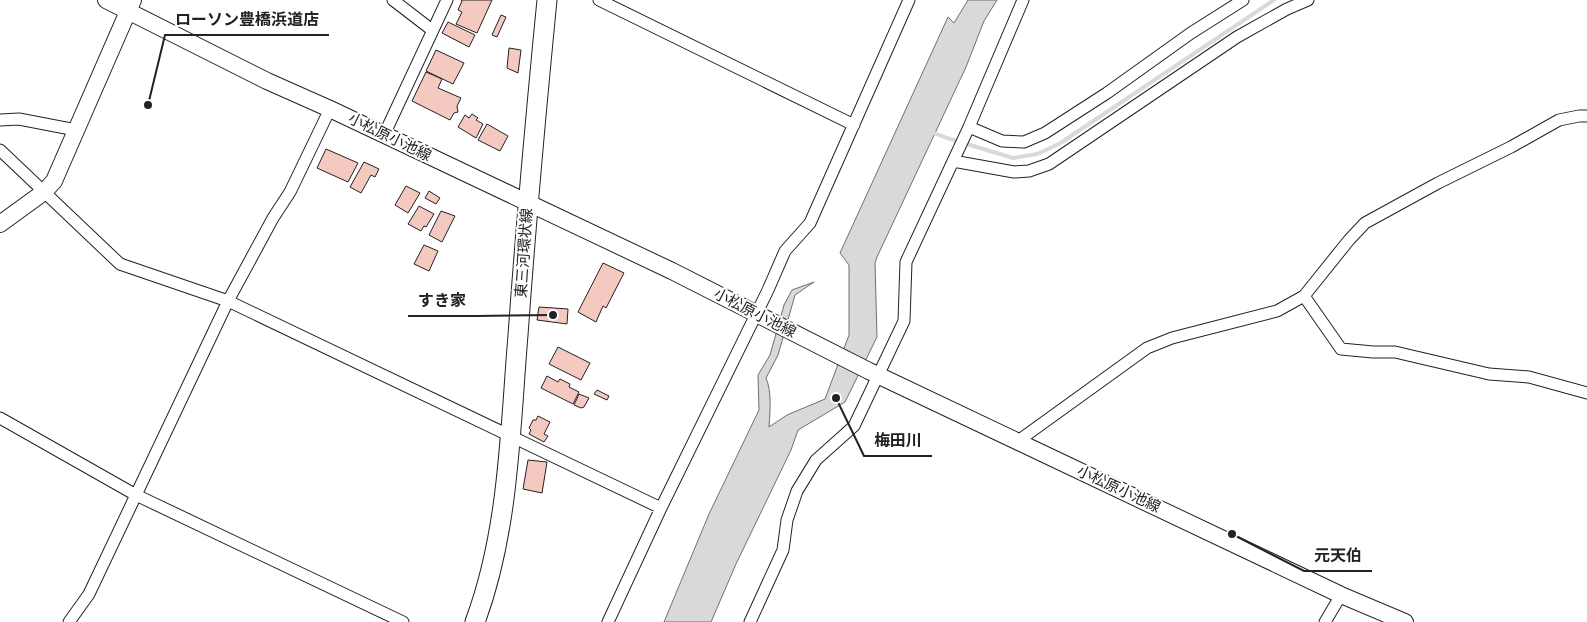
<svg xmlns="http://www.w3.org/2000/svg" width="1587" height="622" font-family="'DejaVu Sans','Noto Sans JP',sans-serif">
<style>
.water{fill:#d9d9d9;stroke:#6f6f6f}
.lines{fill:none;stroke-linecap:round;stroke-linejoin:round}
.stream{stroke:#d9d9d9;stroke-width:4}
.building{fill:#f3c9c0;stroke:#222}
.street-casing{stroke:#222;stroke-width:13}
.secondary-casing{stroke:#222;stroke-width:18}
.primary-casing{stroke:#222;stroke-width:21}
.street{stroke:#fff;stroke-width:11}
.secondary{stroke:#fff;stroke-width:16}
.primary{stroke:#fff;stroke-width:19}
.labels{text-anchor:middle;stroke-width:4;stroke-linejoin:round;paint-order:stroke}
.street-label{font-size:15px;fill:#222;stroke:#fff}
.leader{fill:none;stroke:#222;stroke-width:2}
.callout-dot{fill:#222;stroke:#fff;stroke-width:2}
.callout-label{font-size:16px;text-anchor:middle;font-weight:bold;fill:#222;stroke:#fff;stroke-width:4;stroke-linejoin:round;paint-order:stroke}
</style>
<rect width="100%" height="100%" fill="#fff"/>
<path class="water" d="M968,0H997L984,21L966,67L877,257L875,263L877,337L845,402L798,430L791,450L736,564L711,622H664L709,514L759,410L758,375L770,355L784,305L792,290L814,282L795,295L778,355L766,378C772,392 770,411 769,427L787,415L825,399L849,335V265L840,253L948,17L954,23Z"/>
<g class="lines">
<path class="stream" d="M931,132L947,138L1013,158L1037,154L1059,144L1274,0"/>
</g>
<path class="building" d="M461,0H492L477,33L456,24L462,12L458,10L462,1Z
M501,15L506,17L497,37L492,35Z
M448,22L475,35L469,47L442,33Z
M509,48L521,50L518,73L507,68Z
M436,50L464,63L453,84L426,71Z
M426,72L442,79L438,88L461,98L457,106L458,112L454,113L450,120L412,101Z
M472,114L478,118L476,120L483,124L476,138L458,127L465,115L469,118Z
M487,124L508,136L500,151L478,140Z
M326,149L358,163L348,182L317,168Z
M364,162L379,169L375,177L371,175L361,193L350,187Z
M406,186L420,193L408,213L395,205Z
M429,191L440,198L436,204L425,198Z
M419,206L434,214L426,227L424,226L421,231L408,224Z
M441,211L455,216L442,242L429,235Z
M424,245L438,251L429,271L414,264Z
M603,263L624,273L606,308L603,306L596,322L578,312Z
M539,307L568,309L567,324L537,320Z
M558,347L590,363L581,380L549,364Z
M547,376L558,382L560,379L570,384L569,387L579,392L573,404L541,388Z
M597,390L609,396L607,400L594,394Z
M579,394L589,398L584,407L581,408L574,405Z
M538,416L550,422L544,434L548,436L544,442L529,434L531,430L529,428L533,420H536Z
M528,460L547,462L542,493L523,489Z"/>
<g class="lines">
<g class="street-casing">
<path id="street" d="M393,0L432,30
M599,0L854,125
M0,120L19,119L76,130
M969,127L1002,141L1024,142L1045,133L1107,93L1191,33L1243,0
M384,135L447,0
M0,150L120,264L228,301L661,508
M953,161L1014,172L1029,171L1049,164L1237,37L1287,9L1308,0
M1304,296L1341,349L1373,352H1395L1489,374L1529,377L1587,393
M0,418L136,495L403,622
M1018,441L1147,348L1172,338L1277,311L1304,296L1349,240L1365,223L1438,183L1511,147L1559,120L1579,116H1587
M69,622L89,594L228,301L273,218L290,192L330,109
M608,622L661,508L768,290L785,251L810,223L909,0
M750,622L783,550L787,520L797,491L816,460L854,426L904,321L906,262L969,127L1023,0
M1325,622L1341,595"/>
</g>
<g class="secondary-casing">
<path id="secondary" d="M106,0L267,81L330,109L672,271L869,371L1341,595L1405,622
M0,224L44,192L54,181L133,0"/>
</g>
<g class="primary-casing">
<path id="primary" d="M475,622C509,531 510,431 518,335C526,223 536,112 547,0"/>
</g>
<use href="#street" class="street"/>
<use href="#secondary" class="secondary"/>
<use href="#primary" class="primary"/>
</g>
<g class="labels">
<g class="street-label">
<text transform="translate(390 137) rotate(26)" y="5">小松原小池線</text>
<text transform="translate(524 253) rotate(-86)" y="5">東三河環状線</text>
<text transform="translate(755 313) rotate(27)" y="5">小松原小池線</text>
<text transform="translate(1119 489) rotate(25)" y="5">小松原小池線</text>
</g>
</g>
<path class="leader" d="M148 105L165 35H329M553 315L476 316H408M836 398L864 456H932M1232 534L1304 571H1372"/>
<g class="callout-dot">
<circle cx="148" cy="105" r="5"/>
<circle cx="553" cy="315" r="5"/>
<circle cx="836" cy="398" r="5"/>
<circle cx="1232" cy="534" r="5"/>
</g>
<g class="callout-label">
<text x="247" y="25">ローソン豊橋浜道店</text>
<text x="442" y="306">すき家</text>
<text x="898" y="446">梅田川</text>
<text x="1338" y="561">元天伯</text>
</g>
</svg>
